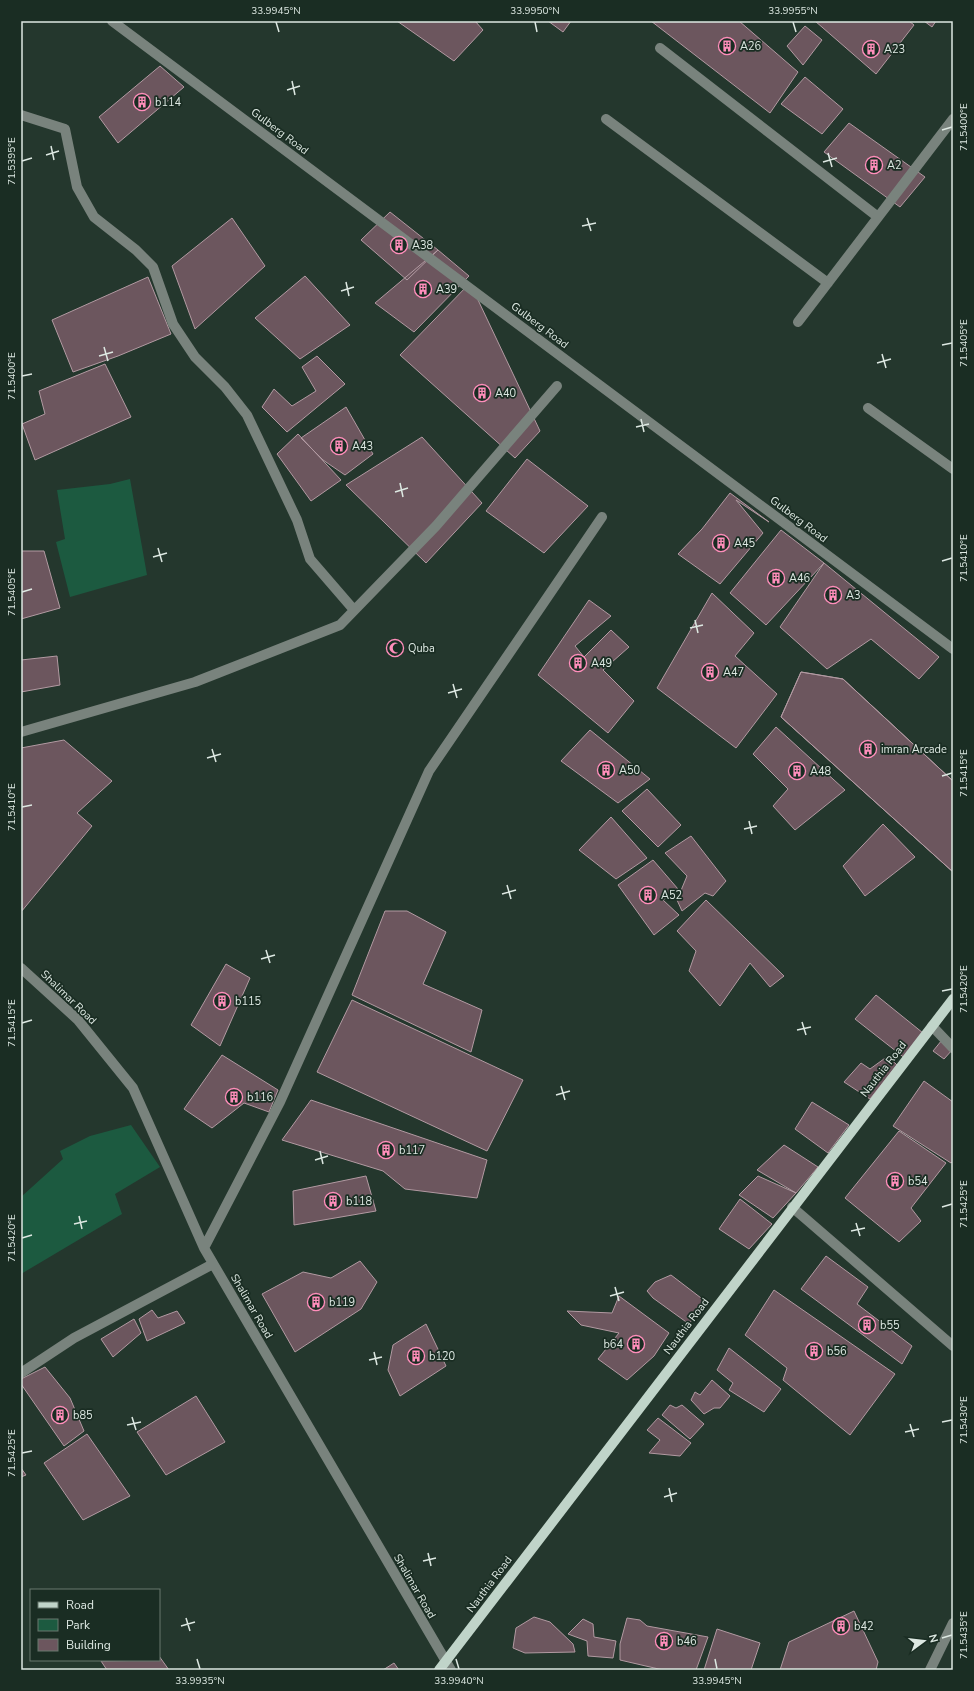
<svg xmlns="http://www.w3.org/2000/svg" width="974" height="1691" font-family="'Nunito Sans',sans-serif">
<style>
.green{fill:#1c5a40}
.building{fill:#6c565e;stroke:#b29aa2}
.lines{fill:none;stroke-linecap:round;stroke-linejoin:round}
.minor{stroke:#79837d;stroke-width:10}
.major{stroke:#c0d4c9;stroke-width:10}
.ticks{fill:none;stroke:#dde8e2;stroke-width:1.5}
.labels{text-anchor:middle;stroke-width:3.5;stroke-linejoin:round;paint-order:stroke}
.poi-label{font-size:11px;fill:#dde8e2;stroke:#1a2d23;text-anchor:start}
.street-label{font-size:11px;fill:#dde8e2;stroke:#1a2d23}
.neatline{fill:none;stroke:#dde8e2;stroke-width:1.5}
.ticks-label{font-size:10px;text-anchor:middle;fill:#dde8e2}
</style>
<rect width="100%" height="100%" fill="#24372d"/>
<path class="green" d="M130,479L147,575L70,597L56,542L65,539L57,490L110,484Z
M131,1125L160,1167L115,1194L122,1214L21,1274V1197L63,1159L60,1151L90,1136Z"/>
<path class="building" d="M397,21H475L483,30L454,61Z
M548,21H571L563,32Z
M651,21H739L798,72L770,113Z
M815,21H909L914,25L876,74Z
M924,21H936L932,27Z
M805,26L822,40L803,65L787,46Z
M160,66L184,87L118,143L99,117Z
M805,77L843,109L822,134L781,104Z
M849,123L925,177L900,207L824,152Z
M390,212L438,250L407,280L361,240Z
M232,218L265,266L195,329L172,266Z
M438,250L469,276L414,332L375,303Z
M305,276L350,325L300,359L255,318Z
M148,277L171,334L118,356L73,372L52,320Z
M470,283L540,431L515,458L400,355Z
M317,356L345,384L287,432L262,407L274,389L292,406L316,391L302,367Z
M105,364L131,417L35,460L22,424L45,414L39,391Z
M346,407L373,454L345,475L323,460L301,438Z
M298,434L341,480L311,501L277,454Z
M422,437L482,503L426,563L346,485Z
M527,459L588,506L544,553L486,511Z
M730,493L769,522L736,500L763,533L720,584L678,554L702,529Z
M781,530L824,563L766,625L730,593Z
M21,551H44L60,608L21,619Z
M824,563L939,657L919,679L871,639L827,669L780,627Z
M712,593L754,633L735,656L777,694L736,748L657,688Z
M589,600L611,616L575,646L584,657L611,630L629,647L603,670L634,701L608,733L538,675Z
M57,656L60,685L21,692V660Z
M801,672L843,679L953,781V872L781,717Z
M801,672L843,679L953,781V872L781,717Z
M776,727L845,790L795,830L773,806L788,789L753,754Z
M590,730L650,779L618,803L561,761Z
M64,740L112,781L77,813L92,826L21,912V748Z
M647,789L681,825L658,847L622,811Z
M611,817L647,858L616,879L579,850Z
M883,824L915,857L865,896L843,866Z
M691,836L726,881L713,896L705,893L682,911L677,900L687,876L665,853Z
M653,860L678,889L663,900L679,915L654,935L618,885Z
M706,900L784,976L770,987L750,963L720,1006L689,971L696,951L677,931Z
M385,911H407L446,932L423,984L482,1010L471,1052L352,995Z
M226,964L250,978L220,1046L191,1025Z
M876,995L923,1033L906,1059L855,1019Z
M352,1000L523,1080L487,1151L317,1072Z
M942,1040L953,1049L944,1059L933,1051Z
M222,1055L278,1090L269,1112L244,1103L212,1128L184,1109Z
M888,1056L897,1065L870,1099L844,1082L861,1063L870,1069Z
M924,1081L953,1102V1161L951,1163L893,1126Z
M311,1100L487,1160L477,1198L405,1189L383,1171L282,1140Z
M812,1102L849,1125L828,1153L795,1129Z
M899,1131L946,1163L911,1208L921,1221L899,1242L845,1198Z
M784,1145L818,1167L796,1193L757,1170Z
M366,1176L376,1211L294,1225L293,1191Z
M758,1176L796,1193L773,1218L739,1195Z
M740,1199L772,1224L749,1249L719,1229Z
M826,1256L868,1287L857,1304L912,1346L902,1364L801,1289Z
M360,1261L377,1282L361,1309L295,1352L262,1294L303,1272L331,1278Z
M671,1275L705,1301L689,1324L653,1298L647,1291L655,1282Z
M774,1290L895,1374L850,1435L783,1380L787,1368L745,1335Z
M619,1296L669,1333L654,1356L627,1380L598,1359L619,1333L581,1325L567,1311L612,1313Z
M152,1310L158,1318L177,1311L185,1323L147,1341L139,1319Z
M134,1319L141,1333L113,1357L101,1339Z
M426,1324L446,1366L400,1396L388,1370L393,1345Z
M729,1348L781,1389L764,1412L729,1390L733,1383L717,1370Z
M45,1367L70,1398L84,1431L64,1446L21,1384V1379Z
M712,1380L730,1396L720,1408H714L704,1414L691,1400L695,1392L700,1395Z
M196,1396L225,1442L166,1475L137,1432Z
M670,1405L676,1408L682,1405L704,1424L690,1439L662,1415Z
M658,1418L691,1443L680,1456L649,1453L660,1440L647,1430Z
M87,1434L130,1496L83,1520L44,1463Z
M21,1468L26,1475L21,1477Z
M854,1611L878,1662L876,1670H780L789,1642Z
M534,1617L550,1622L573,1644L575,1652L525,1653L513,1648L516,1628Z
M627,1618L640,1620L647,1626L708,1637L696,1670H663L620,1660V1644Z
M583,1619L593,1624L594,1637L616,1641L613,1658L588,1656L587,1641L568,1634Z
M717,1629L760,1643L751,1670H704Z
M159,1656L169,1670H107L101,1661L159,1660Z
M394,1663L399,1670H383Z"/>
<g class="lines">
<path class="minor" d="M112,21L953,649
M660,48L878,217
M21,115L65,129L77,187L94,217L136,250L153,267L173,324L195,357L225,387L247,415L297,520L310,559L354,610
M606,119L828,283
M798,322L953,119
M868,408L953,469
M21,732L195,682L340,625L436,526L557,386
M21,968L78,1020L133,1088L204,1248L451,1670
M932,1026L953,1048
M792,1207L953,1346
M204,1248L280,1102L429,771L602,517
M21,1373L74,1338L213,1264
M930,1670L953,1623"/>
<path class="major" d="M439,1670L953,999"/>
</g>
<path class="ticks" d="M276,22L279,32M535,22L537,32M793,22L796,32M292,81L295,95M287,90L300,86M942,130L952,127M51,146L54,160M828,153L832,167M46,155L59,151M22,161L32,158M823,162L837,158M587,218L591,231M582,226L596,223M346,282L349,296M341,291L354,287M942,345L952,343M104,347L108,361M882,354L886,368M99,356L113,352M877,363L891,359M22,376L32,374M641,419L644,432M636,427L649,424M400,483L403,497M395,492L408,488M158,548L162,562M153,557L167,553M942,561L952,558M22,592L32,589M695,620L698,633M690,628L703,625M453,684L457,698M448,693L462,689M212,749L216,762M207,758L221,754M942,776L952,773M22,807L32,805M749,821L752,834M744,829L757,826M507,885L511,899M502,894L516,890M266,950L270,963M261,959L275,955M942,991L952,989M802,1022L806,1035M22,1023L32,1020M797,1030L811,1027M561,1086L565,1100M556,1095L570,1091M320,1151L323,1164M315,1160L328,1156M942,1207L952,1204M79,1216L82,1229M856,1223L860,1236M74,1224L87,1221M851,1231L865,1228M22,1238L32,1235M615,1287L619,1301M610,1296L624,1292M374,1352L377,1365M369,1360L382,1357M132,1417L136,1430M942,1422L952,1420M910,1424L914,1437M127,1425L141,1422M905,1432L919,1429M22,1453L32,1451M669,1488L672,1502M664,1497L677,1493M428,1553L431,1566M423,1561L436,1558M186,1618L190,1631M181,1626L195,1622M942,1638L952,1635M197,1659L200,1669M456,1659L459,1669M715,1659L717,1669"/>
<defs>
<g id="building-ring" transform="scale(0.9)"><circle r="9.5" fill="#1a2d23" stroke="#ff8ebb" stroke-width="1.5"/><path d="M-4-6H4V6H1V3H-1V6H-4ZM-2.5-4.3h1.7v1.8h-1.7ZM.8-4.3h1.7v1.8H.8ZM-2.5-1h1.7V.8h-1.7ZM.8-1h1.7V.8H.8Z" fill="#ff8ebb"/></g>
<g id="mosque-ring" transform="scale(0.9)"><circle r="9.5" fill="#1a2d23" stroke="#ff8ebb" stroke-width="1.5"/><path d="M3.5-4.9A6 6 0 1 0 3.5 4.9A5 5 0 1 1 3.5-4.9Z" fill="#ff8ebb"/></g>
</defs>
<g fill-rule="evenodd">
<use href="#building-ring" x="727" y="46"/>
<use href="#building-ring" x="871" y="49"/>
<use href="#building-ring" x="142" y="102"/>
<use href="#building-ring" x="874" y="165"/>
<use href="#building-ring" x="399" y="245"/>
<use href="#building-ring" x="423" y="289"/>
<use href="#building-ring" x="482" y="393"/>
<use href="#building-ring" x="339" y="446"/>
<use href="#building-ring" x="721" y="543"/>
<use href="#building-ring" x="776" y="578"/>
<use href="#building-ring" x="833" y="595"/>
<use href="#mosque-ring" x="395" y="648"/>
<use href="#building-ring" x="578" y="663"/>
<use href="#building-ring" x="710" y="672"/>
<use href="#building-ring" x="868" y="749"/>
<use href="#building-ring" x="606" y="770"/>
<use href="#building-ring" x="797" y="771"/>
<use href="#building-ring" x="648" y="895"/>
<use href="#building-ring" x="222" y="1001"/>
<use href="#building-ring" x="234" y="1097"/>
<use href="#building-ring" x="386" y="1150"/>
<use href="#building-ring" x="895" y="1181"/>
<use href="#building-ring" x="333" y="1201"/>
<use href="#building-ring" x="316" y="1302"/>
<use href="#building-ring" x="867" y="1325"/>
<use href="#building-ring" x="636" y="1344"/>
<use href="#building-ring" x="814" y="1351"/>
<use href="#building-ring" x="416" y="1356"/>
<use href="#building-ring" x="60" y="1415"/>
<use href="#building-ring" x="841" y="1626"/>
<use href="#building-ring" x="664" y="1641"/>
</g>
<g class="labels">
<g class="poi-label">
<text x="740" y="50">A26</text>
<text x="884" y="53">A23</text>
<text x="155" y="106">b114</text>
<text x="887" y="169">A2</text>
<text x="412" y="249">A38</text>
<text x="436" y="293">A39</text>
<text x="495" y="397">A40</text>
<text x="352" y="450">A43</text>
<text x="734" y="547">A45</text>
<text x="789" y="582">A46</text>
<text x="846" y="599">A3</text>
<text x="408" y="652">Quba</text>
<text x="591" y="667">A49</text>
<text x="723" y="676">A47</text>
<text x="881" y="753">imran Arcade</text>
<text x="619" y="774">A50</text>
<text x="810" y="775">A48</text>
<text x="661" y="899">A52</text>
<text x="235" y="1005">b115</text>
<text x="247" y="1101">b116</text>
<text x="399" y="1154">b117</text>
<text x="908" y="1185">b54</text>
<text x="346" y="1205">b118</text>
<text x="329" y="1306">b119</text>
<text x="880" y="1329">b55</text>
<text x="623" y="1348" text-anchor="end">b64</text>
<text x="827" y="1355">b56</text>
<text x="429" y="1360">b120</text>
<text x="73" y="1419">b85</text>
<text x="854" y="1630">b42</text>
<text x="677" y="1645">b46</text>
</g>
<g class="street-label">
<text transform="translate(280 131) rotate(37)" y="4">Gulberg Road</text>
<text transform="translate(540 325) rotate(37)" y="4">Gulberg Road</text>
<text transform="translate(799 519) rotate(37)" y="4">Gulberg Road</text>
<text transform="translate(69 997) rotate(44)" y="4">Shalimar Road</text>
<text transform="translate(883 1069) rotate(-52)" y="4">Nauthia Road</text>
<text transform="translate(252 1306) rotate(60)" y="4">Shalimar Road</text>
<text transform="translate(686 1326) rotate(-53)" y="4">Nauthia Road</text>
<text transform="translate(489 1584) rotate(-53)" y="4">Nauthia Road</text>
<text transform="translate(415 1586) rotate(60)" y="4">Shalimar Road</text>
</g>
</g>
<rect width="974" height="1691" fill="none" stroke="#1a2d23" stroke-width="44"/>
<rect x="30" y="1589" width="130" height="72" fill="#1a2d23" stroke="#68786f"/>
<rect x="38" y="1602" width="20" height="6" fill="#c0d4c9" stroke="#68786f"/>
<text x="66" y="1609" font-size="12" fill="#dde8e2">Road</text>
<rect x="38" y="1619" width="20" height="12" fill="#1c5a40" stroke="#68786f"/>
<text x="66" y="1629" font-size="12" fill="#dde8e2">Park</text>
<rect x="38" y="1639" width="20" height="12" fill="#6c565e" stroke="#68786f"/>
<text x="66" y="1649" font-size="12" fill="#dde8e2">Building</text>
<g transform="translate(924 1641) rotate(75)" stroke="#1a2d23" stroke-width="3" paint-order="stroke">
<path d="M0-3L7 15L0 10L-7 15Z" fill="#dde8e2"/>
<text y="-6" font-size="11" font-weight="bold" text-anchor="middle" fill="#dde8e2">N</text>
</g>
<rect x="22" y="22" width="930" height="1647" class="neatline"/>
<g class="ticks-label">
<text x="276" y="14">33.9945°N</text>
<text x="535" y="14">33.9950°N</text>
<text x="793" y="14">33.9955°N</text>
<text transform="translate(963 127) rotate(-90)" y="4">71.5400°E</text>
<text transform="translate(11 161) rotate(-90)" y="4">71.5395°E</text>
<text transform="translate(963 343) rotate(-90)" y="4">71.5405°E</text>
<text transform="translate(11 376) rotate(-90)" y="4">71.5400°E</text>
<text transform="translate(963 558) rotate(-90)" y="4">71.5410°E</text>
<text transform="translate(11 592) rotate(-90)" y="4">71.5405°E</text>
<text transform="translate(963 773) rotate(-90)" y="4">71.5415°E</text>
<text transform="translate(11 807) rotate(-90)" y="4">71.5410°E</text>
<text transform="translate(963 989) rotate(-90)" y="4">71.5420°E</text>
<text transform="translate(11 1023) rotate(-90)" y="4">71.5415°E</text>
<text transform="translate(963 1204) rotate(-90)" y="4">71.5425°E</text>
<text transform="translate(11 1238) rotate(-90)" y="4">71.5420°E</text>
<text transform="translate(963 1420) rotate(-90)" y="4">71.5430°E</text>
<text transform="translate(11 1453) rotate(-90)" y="4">71.5425°E</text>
<text transform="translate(963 1635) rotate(-90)" y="4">71.5435°E</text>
<text x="200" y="1684">33.9935°N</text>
<text x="459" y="1684">33.9940°N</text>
<text x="717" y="1684">33.9945°N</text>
</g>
</svg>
